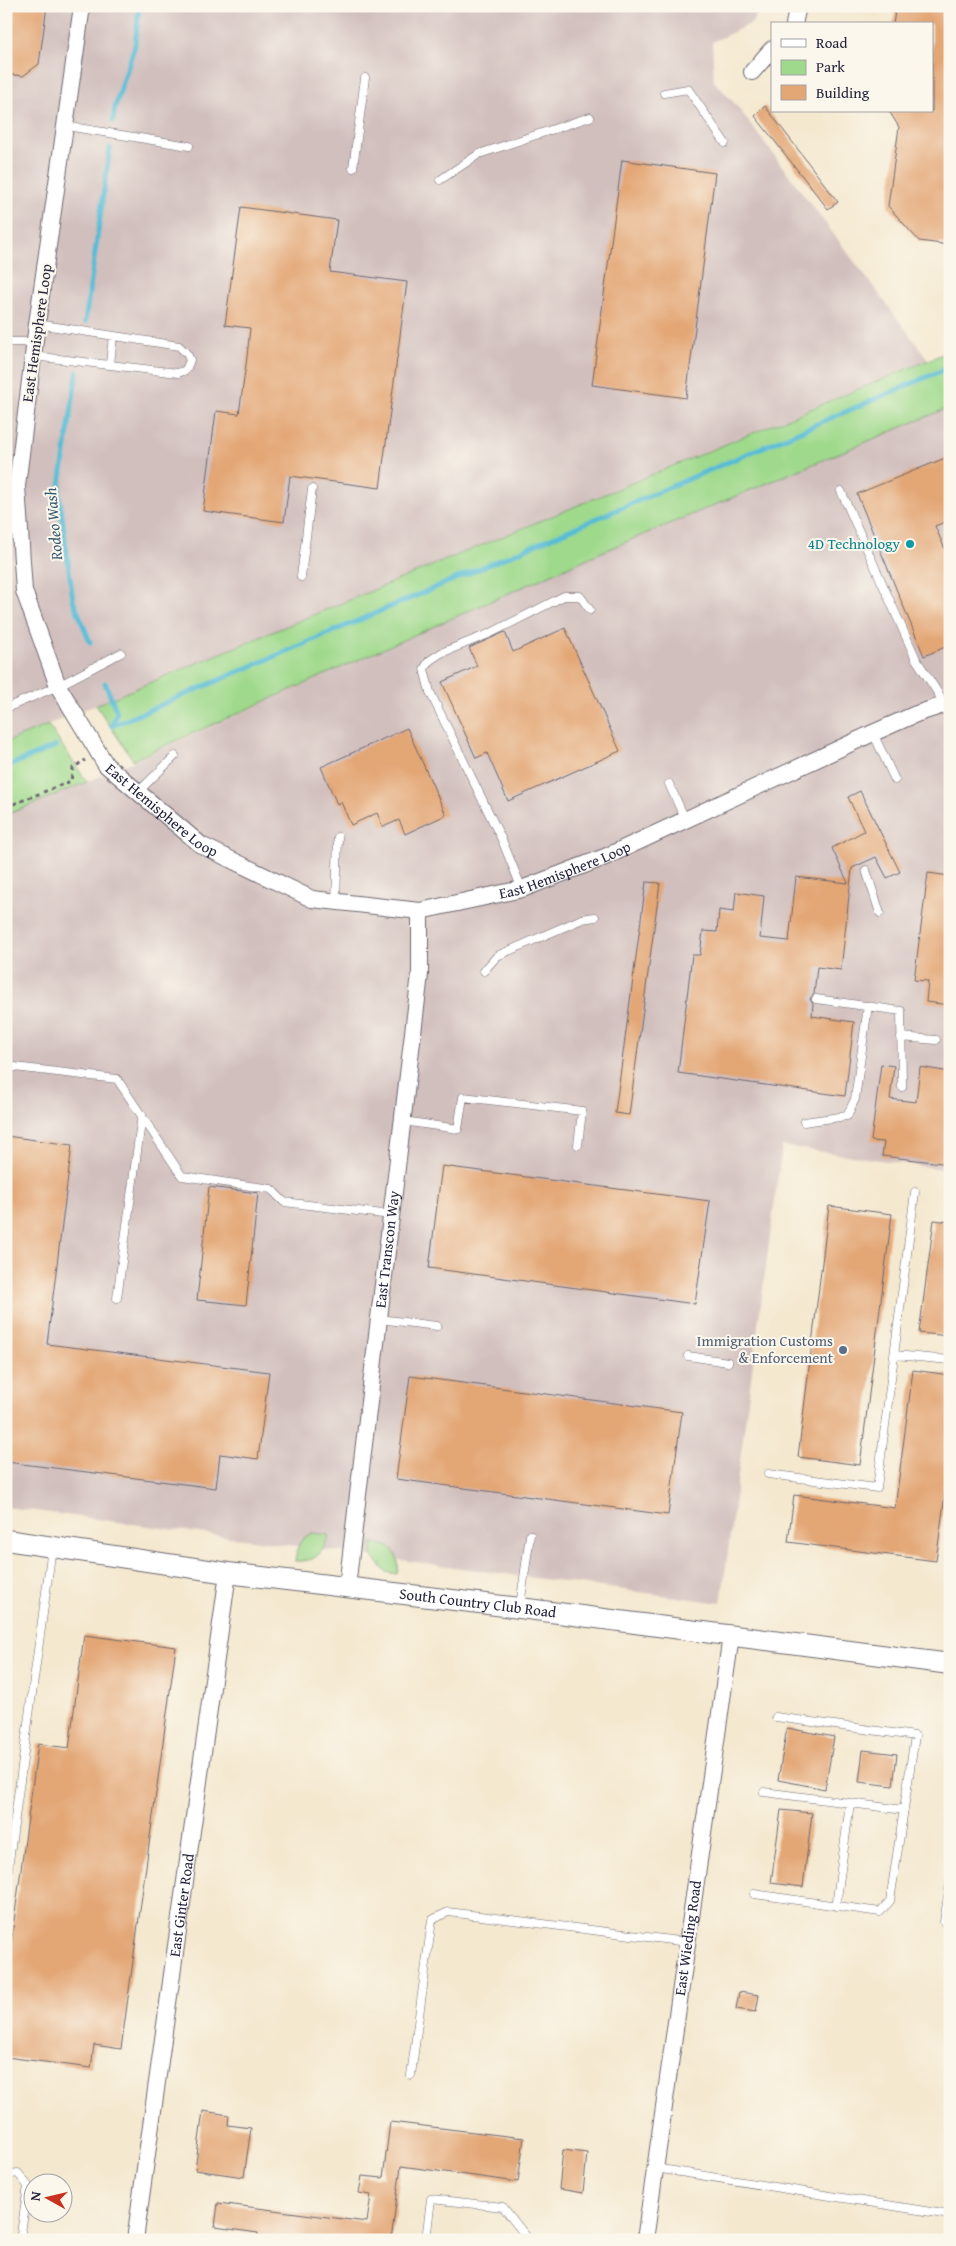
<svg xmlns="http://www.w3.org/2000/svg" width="956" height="2246" font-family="'Gentium Book Plus',serif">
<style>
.industrial{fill:#d1bfbd}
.green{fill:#9fd98b;stroke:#607e63}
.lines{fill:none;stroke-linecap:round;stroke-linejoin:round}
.stream{stroke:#56bcd5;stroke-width:5}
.building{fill:#e3a675}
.service-casing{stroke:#6c676f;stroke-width:9}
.minor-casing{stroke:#6c676f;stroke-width:18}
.tertiary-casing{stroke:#6c676f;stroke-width:22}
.path{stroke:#6c676f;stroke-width:3;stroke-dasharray:4 4;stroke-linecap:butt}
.service{stroke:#fff;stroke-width:8}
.minor{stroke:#fff;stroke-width:16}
.tertiary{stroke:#fff;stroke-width:20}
.culture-dot{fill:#0f9aa8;stroke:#fbf7ec;stroke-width:2}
.service-dot{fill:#5c6f8a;stroke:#fbf7ec;stroke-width:2}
.labels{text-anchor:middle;stroke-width:4;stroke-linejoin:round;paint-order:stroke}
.street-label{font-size:15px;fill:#22223b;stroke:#fbf7ec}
.culture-label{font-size:15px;fill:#0d838f;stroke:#fbf7ec;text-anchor:end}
.service-label{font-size:15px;fill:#4e5e75;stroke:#fbf7ec;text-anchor:end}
.water-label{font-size:16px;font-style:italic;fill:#345871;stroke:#fbf7ec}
</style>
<rect width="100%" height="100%" fill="#fbf7ec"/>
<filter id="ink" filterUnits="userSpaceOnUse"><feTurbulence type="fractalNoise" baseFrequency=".02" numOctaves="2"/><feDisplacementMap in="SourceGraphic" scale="10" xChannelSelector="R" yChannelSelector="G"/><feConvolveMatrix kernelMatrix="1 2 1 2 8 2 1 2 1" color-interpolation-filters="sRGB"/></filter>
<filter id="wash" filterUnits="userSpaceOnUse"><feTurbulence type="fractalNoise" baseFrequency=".0096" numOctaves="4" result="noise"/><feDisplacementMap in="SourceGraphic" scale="20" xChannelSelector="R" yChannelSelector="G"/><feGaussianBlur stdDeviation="1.12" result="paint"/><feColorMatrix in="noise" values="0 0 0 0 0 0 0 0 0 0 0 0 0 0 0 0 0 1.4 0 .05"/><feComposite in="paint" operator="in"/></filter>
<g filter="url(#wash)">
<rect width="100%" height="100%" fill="#f4e8cf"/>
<path class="industrial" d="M6,6H761L752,23L712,42L714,81L736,105L928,359L6,742Z
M950,407V1170L782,1146L721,1603L6,1507V815L87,782L597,554Z"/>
<path class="green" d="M950,351V407L597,554L133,760L96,705Z
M48,725L87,782L6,815V742Z
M312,1533L329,1535C322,1554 317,1562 295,1561C297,1547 299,1539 312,1533Z
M372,1543C391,1543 402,1555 397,1574L386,1572L372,1556Z"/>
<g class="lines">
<path class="stream" d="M113,121L115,107L135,45L139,6
M85,322L110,148
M77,372L59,492L73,600L90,642
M105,683L117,712L112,726
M112,726L950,367
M6,767L56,746"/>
</g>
<g id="blocks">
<path class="building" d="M6,6H47L39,64L23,76L6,74Z
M896,6H950V245L919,241L888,206L899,127L889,111H932V24H893Z
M765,106L838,202L828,209L755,116Z
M622,160L715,173L686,398L592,385Z
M241,207L337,220L330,272L407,282L380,488L290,476L284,522L203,511L216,411L239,414L247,357L250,328L225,325Z
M950,456V520L935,526L950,561V645L924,656L857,494Z
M565,628L620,751L508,801L487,753L476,758L442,682L477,666L469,648L505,632L513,652Z
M407,728L446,815L405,834L399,820L383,827L377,813L351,825L341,802L337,804L321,767Z
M860,791L900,872L887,878L876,857L852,868L841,970L817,967L814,994L810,999L813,1004L812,1016L854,1022L845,1096L678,1073L692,955H700L703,931L717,932L719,910L734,912L736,892L764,896L760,938L789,941L796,877L848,883L832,848L864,831L848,797Z
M928,873L950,876V1005L926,1002L928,981L914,980Z
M646,882L660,883L629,1115L615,1113Z
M881,1064L894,1066L890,1099L916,1102L920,1067L950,1072V1164L882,1156L884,1142L871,1141Z
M6,1136L72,1145L47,1344L269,1372L258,1459L220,1454L216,1488L6,1462Z
M442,1166L710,1201L695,1304L429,1268Z
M209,1187L258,1193L246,1305L197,1300Z
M829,1206L892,1214L860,1465L798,1457Z
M934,1220L950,1222V1336L919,1333Z
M913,1370L950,1375V1458L936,1561L788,1542L794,1495L895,1508Z
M410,1376L682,1412L668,1515L396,1479Z
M84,1635L176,1647L121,2049L94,2045L91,2068L6,2057V1980L38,1744L69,1748Z
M787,1728L834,1737L825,1789L778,1780Z
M863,1750L897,1754L893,1786L859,1782Z
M781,1810L812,1813L803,1887L771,1883Z
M739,1992L759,1995L756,2012L736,2009Z
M203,2111L229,2115L228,2125L251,2128L244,2177L195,2170Z
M390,2122L524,2138L518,2182L401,2166L391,2240H257L258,2233L215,2227L218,2203L367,2222L371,2195L359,2193L362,2176L383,2178Z
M563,2150L587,2153L583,2193L559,2189Z"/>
</g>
</g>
<g filter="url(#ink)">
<use href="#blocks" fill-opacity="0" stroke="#6c676f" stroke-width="1"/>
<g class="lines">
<g class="service-casing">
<path id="service" d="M664,93L688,89L725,143
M66,126L189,146
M353,168L365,78
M440,180L479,154L590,117
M6,247H7
M6,342H35
M33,356L178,373L186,370L190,360L187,354L179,346L37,324
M110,364L113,336
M841,491L916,659L945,704
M301,577L312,489
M6,708L58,686L121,653
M873,733L895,780
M669,784L685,819
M138,792L175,756
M866,870L880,913
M522,889L502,840L430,692L424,669L429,661L441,653L491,633L564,596H580L590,610
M336,902L338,837
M484,971L497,956L582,919L595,917
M816,999L901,1011L902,1087
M901,1037L936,1040
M6,1066L117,1079L182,1176L271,1189L284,1202L391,1215
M403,1121L458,1129L463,1097L582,1111L578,1145
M804,1122L847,1116L855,1099L868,1006
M117,1298L142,1115
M379,1319L437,1326
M895,1355L950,1360
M688,1356L728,1362
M768,1474L877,1488L915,1192
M520,1606L530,1535
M764,1792L904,1810
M6,1883L52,1548
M950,1883L944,1922L950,1923
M754,1894L880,1912L890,1901L915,1736L776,1717
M836,1906L850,1803
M411,2075L432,1920L448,1912L687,1942
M655,2168L950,2215
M6,2175L18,2173L28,2186L20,2240
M426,2240L431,2199L503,2207L529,2240"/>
</g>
<g class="minor-casing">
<g id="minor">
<path id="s1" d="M82,6L37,324L17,486L24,591L58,686L106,765L201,845L312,899L420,911L522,889L605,857L873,733L916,714L950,703"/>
<path d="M794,24L798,6"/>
<path d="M752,72L772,49"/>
<path id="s2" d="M347,1587L420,974V911"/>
<path id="s3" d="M135,2240L228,1573"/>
<path id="s4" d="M645,2240L731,1636"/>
</g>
</g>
<g class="tertiary-casing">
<g id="tertiary">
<path id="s5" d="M6,1540L228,1573L520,1608L950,1664"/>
</g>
</g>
<path class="path" d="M6,807L71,781L73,768L85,760"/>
<use href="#service" class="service"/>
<use href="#minor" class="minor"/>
<use href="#tertiary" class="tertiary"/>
</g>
</g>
<circle class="culture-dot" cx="910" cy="544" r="5"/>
<circle class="service-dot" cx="843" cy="1350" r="5"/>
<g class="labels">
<g class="street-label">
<text transform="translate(37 333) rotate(-82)" y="5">East Hemisphere Loop</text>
<text dy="5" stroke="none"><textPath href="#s1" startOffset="855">East Hemisphere Loop</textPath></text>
<text dy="5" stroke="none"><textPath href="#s1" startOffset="1290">East Hemisphere Loop</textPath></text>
<text dy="5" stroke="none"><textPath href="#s2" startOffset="340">East Transcon Way</textPath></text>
<text dy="5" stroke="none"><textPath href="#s5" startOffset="476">South Country Club Road</textPath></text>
<text dy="5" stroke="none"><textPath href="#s3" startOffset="338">East Ginter Road</textPath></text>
<text dy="5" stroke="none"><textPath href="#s4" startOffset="305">East Wieding Road</textPath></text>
</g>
<g class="culture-label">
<text x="900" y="549">4D Technology</text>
</g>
<g class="service-label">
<text x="833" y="1346">Immigration Customs<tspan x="833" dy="17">&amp; Enforcement</tspan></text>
</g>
<g class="water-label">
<text transform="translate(53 524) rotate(-95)" y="6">Rodeo Wash</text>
</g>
</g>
<rect width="956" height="2246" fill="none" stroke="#fbf7ec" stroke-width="25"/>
<rect x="771" y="22" width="162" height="90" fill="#fbf7ec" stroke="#a4a2a5"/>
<rect x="781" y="39" width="25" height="8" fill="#ffffff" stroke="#a4a2a5"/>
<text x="816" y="48" font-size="15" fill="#22223b">Road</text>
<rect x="781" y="60" width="25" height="15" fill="#9fd98b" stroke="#a4a2a5"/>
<text x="816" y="72" font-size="15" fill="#22223b">Park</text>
<rect x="781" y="85" width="25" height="15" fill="#e3a675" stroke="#a4a2a5"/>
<text x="816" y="98" font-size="15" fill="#22223b">Building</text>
<g transform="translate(48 2198) rotate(278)"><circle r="24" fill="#fbf7ec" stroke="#a4a2a5"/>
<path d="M0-4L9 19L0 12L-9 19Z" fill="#c8321e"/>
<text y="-8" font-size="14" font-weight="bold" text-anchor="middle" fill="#22223b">N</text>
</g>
</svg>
